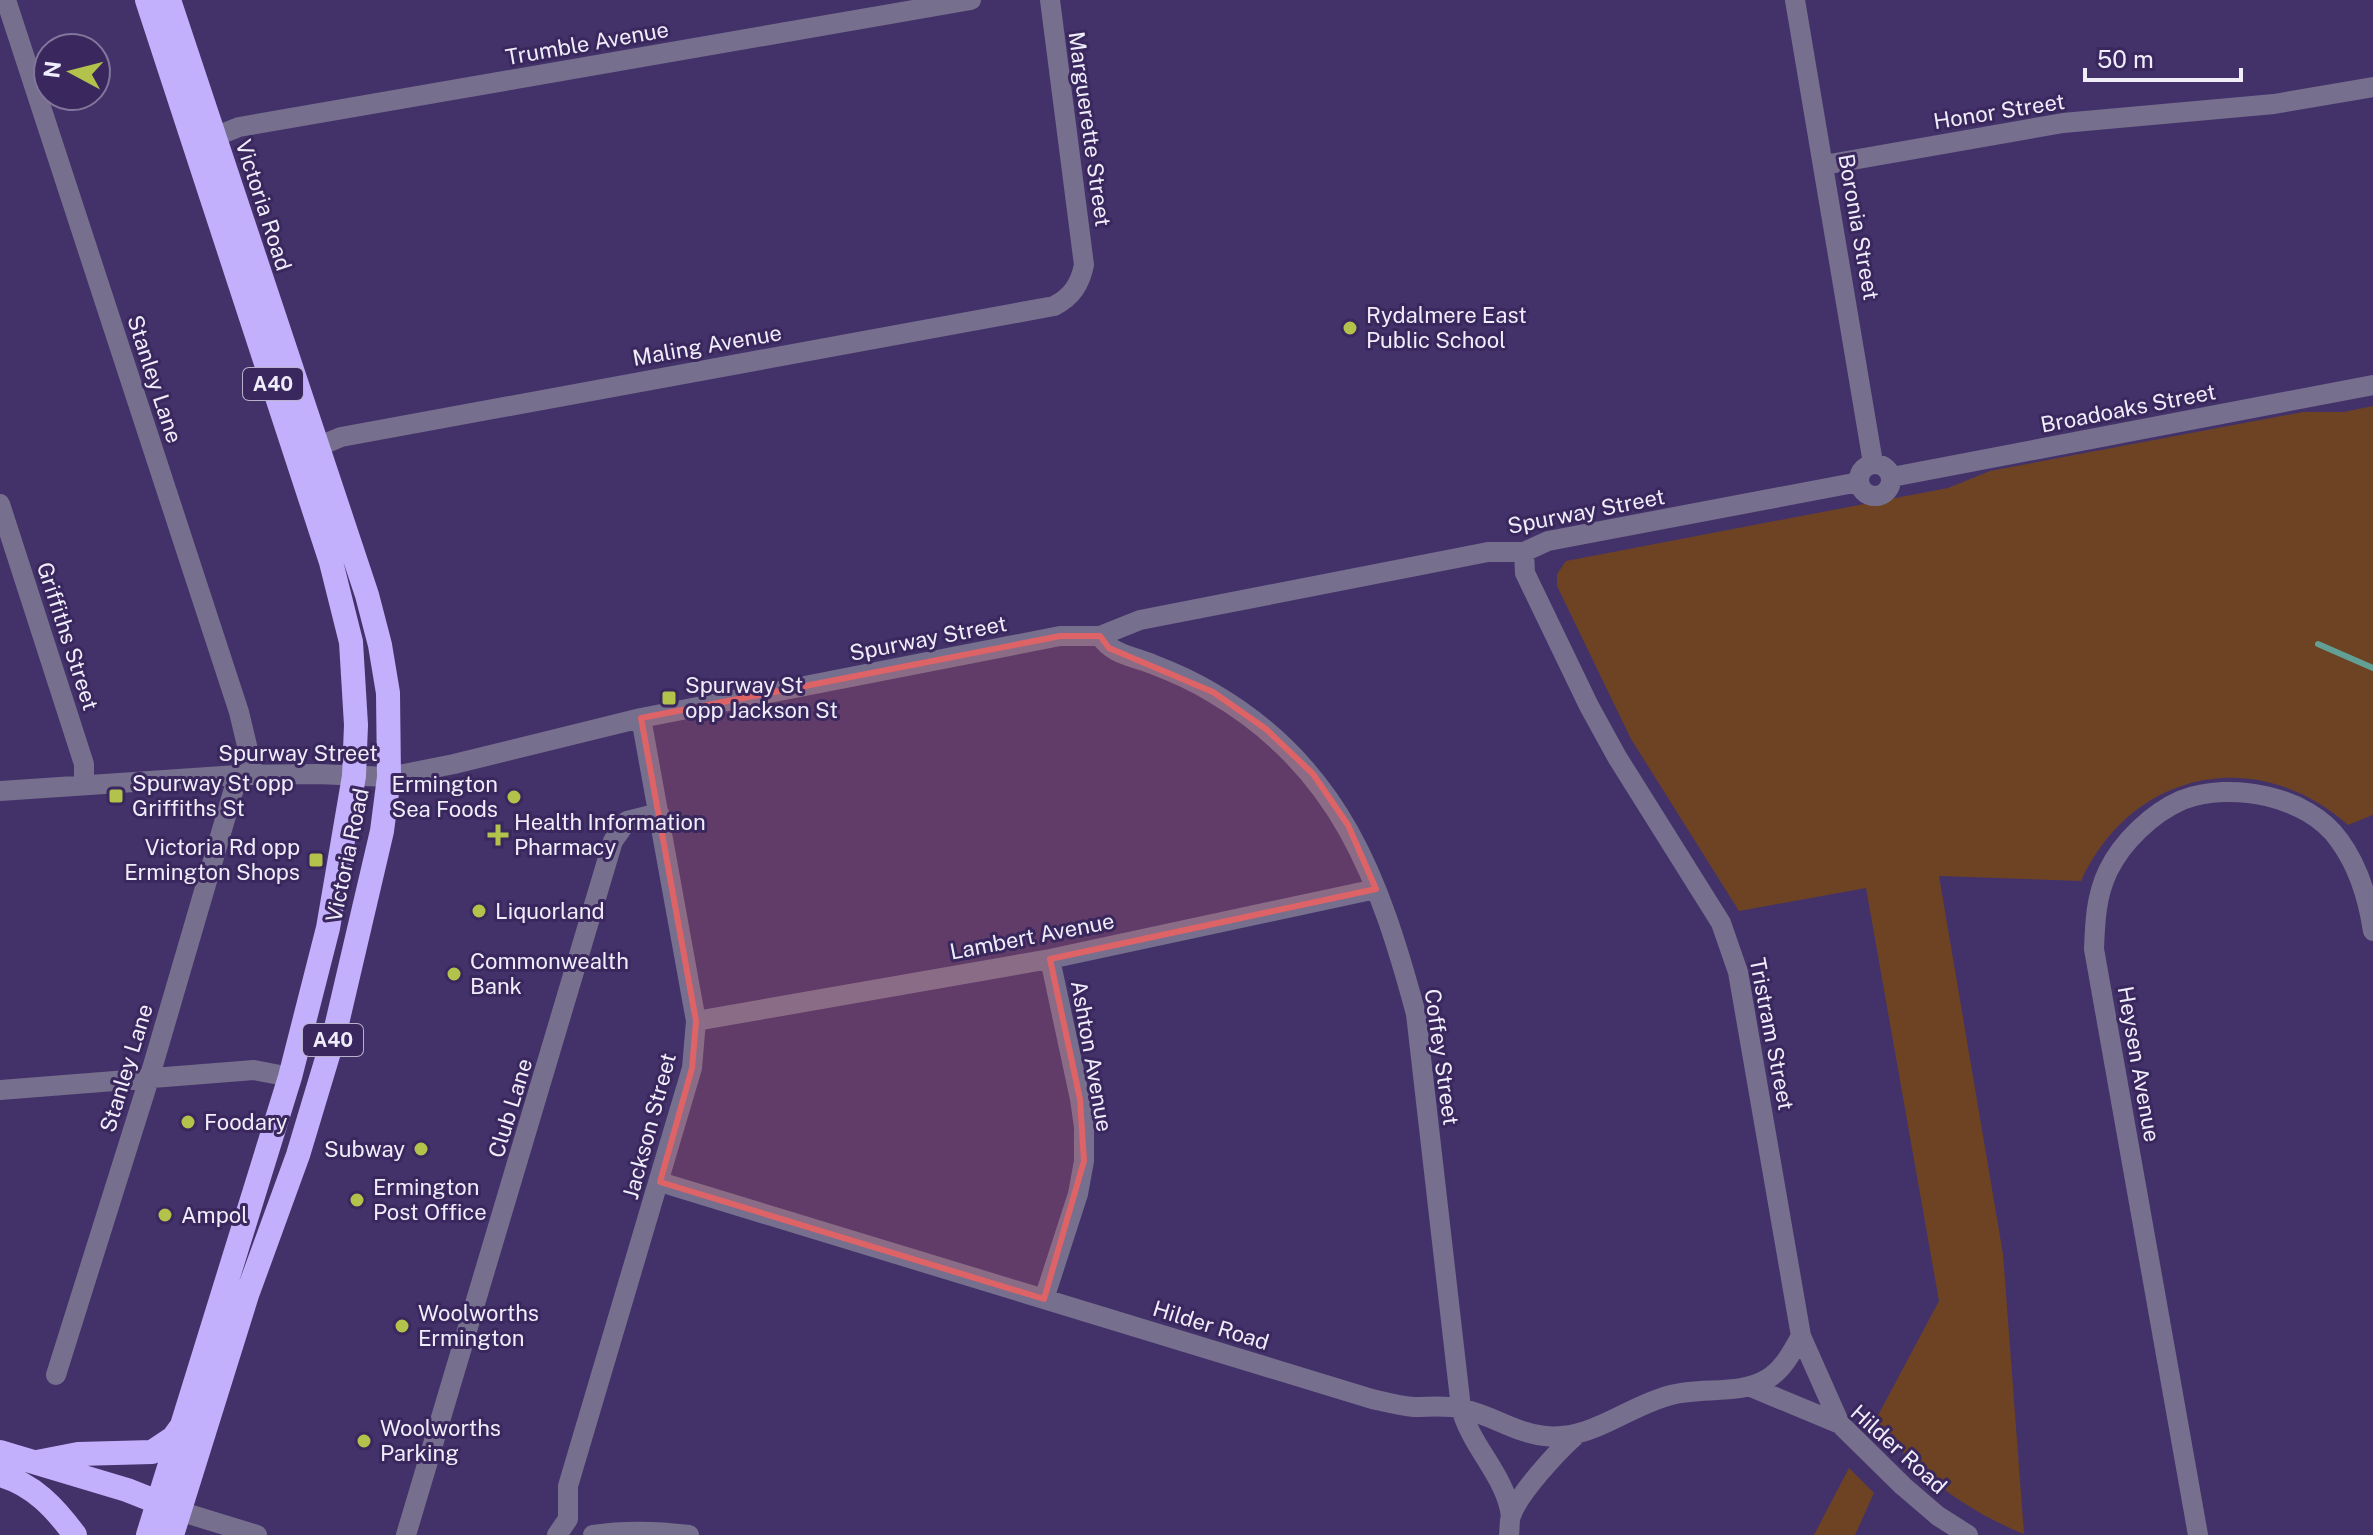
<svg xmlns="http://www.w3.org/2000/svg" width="2373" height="1535" font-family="'Public Sans',sans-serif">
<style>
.green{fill:#6d4324}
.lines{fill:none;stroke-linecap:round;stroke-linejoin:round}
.stream{stroke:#629f95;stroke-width:6}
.minor{stroke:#776f8e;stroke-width:20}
.highway{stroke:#c3b0fc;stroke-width:24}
.marked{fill:#de6367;fill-opacity:0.2;stroke:#de6367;stroke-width:6;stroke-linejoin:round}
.poi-dot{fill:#b3c24b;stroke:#39275d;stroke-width:3}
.labels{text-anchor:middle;stroke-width:6;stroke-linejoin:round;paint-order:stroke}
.shield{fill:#39275d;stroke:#b8b2cb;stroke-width:2}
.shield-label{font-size:20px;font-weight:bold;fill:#efedfa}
.street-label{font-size:22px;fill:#efedfa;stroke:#39275d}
.poi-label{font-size:22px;fill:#efedfa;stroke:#39275d;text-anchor:start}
</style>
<rect width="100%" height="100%" fill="#433269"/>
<path class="green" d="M2373,406V815L2348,825C2257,744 2132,770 2081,881L1939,876L2003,1254L2024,1534C1964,1510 1915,1472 1875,1421L1939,1301L1866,888L1739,911L1631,739L1557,586V574L1566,561L1948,488L1990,471L2303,412H2344Z
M1849,1468L1874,1493L1855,1535H1814Z"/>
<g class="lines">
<path class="stream" d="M2318,644L2373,668"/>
<path class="minor" d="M6,0L239,712L254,775
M1795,0L1873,463
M214,137L239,127L971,0
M1824,165L2063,123L2274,104L2373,87
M317,447L341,437L1054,306C1072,297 1080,284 1084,265L1050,0
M1859 480a16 16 0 1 1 32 0a16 16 0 1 1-32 0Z
M1892,477L2373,385
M0,504L84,764V785
M1524,552L1525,573L1589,706L1617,757L1721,923L1738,972L1801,1336L1840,1424
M1100,636C1112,655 1133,656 1152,664C1173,672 1195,682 1213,693C1340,767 1380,880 1416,1014L1461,1408C1471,1447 1506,1476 1511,1516
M0,791L238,775L317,774L389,777L454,764L641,718L1060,636H1100L1140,620L1488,552H1524L1548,541L1859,482
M696,1021L1050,959L1376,889
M0,1090L254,1070L290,1077
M660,1182L1372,1399C1386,1402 1400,1406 1414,1407C1431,1407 1448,1405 1463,1409C1492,1415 1515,1433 1545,1436C1592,1441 1627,1406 1671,1395C1701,1387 1742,1395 1767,1379C1783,1370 1792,1352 1801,1336
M1044,1299L1078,1194L1084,1161V1127L1080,1099L1050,959
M56,1375L149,1079L238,775
M1751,1387L1840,1424L1903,1486L1938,1516L1968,1535
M179,1511L257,1535
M406,1535L613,841L627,821L659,813
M557,1535L568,1519V1486L692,1068L696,1021L641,718
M593,1535C625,1530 657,1531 689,1535
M1509,1535C1510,1529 1509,1521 1511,1516C1518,1494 1558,1451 1575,1436
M2198,1535L2094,949C2095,922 2096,896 2108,871C2122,842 2152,813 2182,800C2231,781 2308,796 2339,840C2359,867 2368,898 2373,931"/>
<path class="highway" d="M147,0L331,562L351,642L356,725L354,776L328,928L290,1077L148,1535
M169,0L367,595L380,645L388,693L389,777L382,831L335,1032L298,1155L247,1295L172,1535
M0,1452L127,1490L170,1507
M37,1462L78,1454L152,1452L173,1438L181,1427
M0,1475C33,1484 55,1508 75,1535"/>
</g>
<path class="marked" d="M1060,636H1100L1109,648L1213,692L1266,729L1313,774L1348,825L1376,889L1050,959L1080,1099L1084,1161L1044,1299L660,1182L692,1068L696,1021L641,718Z"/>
<g class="poi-dot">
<circle cx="1350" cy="328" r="8"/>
<rect x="661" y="690" width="16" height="16" rx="4"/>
<rect x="108" y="788" width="16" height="16" rx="4"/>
<circle cx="514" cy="797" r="8"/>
<path d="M494 823h8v8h8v8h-8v8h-8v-8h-8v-8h8z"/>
<rect x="308" y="852" width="16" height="16" rx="4"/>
<circle cx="479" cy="911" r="8"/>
<circle cx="454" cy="974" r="8"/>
<circle cx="188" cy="1122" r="8"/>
<circle cx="421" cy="1149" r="8"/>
<circle cx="357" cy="1200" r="8"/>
<circle cx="165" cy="1215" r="8"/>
<circle cx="402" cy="1326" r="8"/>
<circle cx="364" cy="1441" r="8"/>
</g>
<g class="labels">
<g class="shield">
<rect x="243" y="368" width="60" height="32" rx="6"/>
<rect x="303" y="1024" width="60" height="32" rx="6"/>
</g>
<g class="shield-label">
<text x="273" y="391">A40</text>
<text x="333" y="1047">A40</text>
</g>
<g class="street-label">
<text transform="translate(587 43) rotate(-10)" y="8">Trumble Avenue</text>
<text transform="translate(1999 111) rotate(-9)" y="8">Honor Street</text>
<text transform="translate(1090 129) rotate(82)" y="8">Marguerette Street</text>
<text transform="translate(264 205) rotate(72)" y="8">Victoria Road</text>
<text transform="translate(1859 227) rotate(80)" y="8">Boronia Street</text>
<text transform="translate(707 345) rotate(-10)" y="8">Maling Avenue</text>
<text transform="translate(155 379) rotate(72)" y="8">Stanley Lane</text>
<text transform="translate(2128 408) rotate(-11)" y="8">Broadoaks Street</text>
<text transform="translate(1586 511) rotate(-11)" y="8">Spurway Street</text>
<text transform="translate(68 636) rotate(72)" y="8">Griffiths Street</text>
<text transform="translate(928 638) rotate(-11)" y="8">Spurway Street</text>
<text x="298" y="761">Spurway Street</text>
<text transform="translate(347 855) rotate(-78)" y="8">Victoria Road</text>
<text transform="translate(1032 936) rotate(-11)" y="8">Lambert Avenue</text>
<text transform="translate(1772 1034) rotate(79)" y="8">Tristram Street</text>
<text transform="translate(1092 1056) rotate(80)" y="8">Ashton Avenue</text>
<text transform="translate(1442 1057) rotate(82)" y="8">Coffey Street</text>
<text transform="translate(2139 1064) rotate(80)" y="8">Heysen Avenue</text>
<text transform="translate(126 1068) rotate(-73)" y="8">Stanley Lane</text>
<text transform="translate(510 1108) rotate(-73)" y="8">Club Lane</text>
<text transform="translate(649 1126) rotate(-75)" y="8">Jackson Street</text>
<text transform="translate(1211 1325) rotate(17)" y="8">Hilder Road</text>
<text transform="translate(1899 1449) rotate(42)" y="8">Hilder Road</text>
</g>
<g class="poi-label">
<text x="1366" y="323">Rydalmere East<tspan x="1366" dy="25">Public School</tspan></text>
<text x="685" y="693">Spurway St<tspan x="685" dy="25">opp Jackson St</tspan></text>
<text x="132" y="791">Spurway St opp<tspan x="132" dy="25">Griffiths St</tspan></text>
<text x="498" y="792" text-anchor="end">Ermington<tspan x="498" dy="25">Sea Foods</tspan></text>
<text x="514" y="830">Health Information<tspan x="514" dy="25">Pharmacy</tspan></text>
<text x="300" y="855" text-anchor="end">Victoria Rd opp<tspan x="300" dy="25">Ermington Shops</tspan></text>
<text x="495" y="919">Liquorland</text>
<text x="470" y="969">Commonwealth<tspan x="470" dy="25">Bank</tspan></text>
<text x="204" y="1130">Foodary</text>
<text x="405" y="1157" text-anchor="end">Subway</text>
<text x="373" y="1195">Ermington<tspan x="373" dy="25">Post Office</tspan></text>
<text x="181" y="1223">Ampol</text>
<text x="418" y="1321">Woolworths<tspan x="418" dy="25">Ermington</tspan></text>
<text x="380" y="1436">Woolworths<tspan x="380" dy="25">Parking</tspan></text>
</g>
</g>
<g transform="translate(72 72) rotate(277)"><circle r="38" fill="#39275d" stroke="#82769c" stroke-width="2"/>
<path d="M0-6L14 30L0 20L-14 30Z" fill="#b3c24b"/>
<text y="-12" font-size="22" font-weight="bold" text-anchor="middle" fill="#efedfa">N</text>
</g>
<path d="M2085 68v12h156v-12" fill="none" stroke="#efedfa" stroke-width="4"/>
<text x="2097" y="68" font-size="24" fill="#efedfa" stroke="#39275d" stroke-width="6" paint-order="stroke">50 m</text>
</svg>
